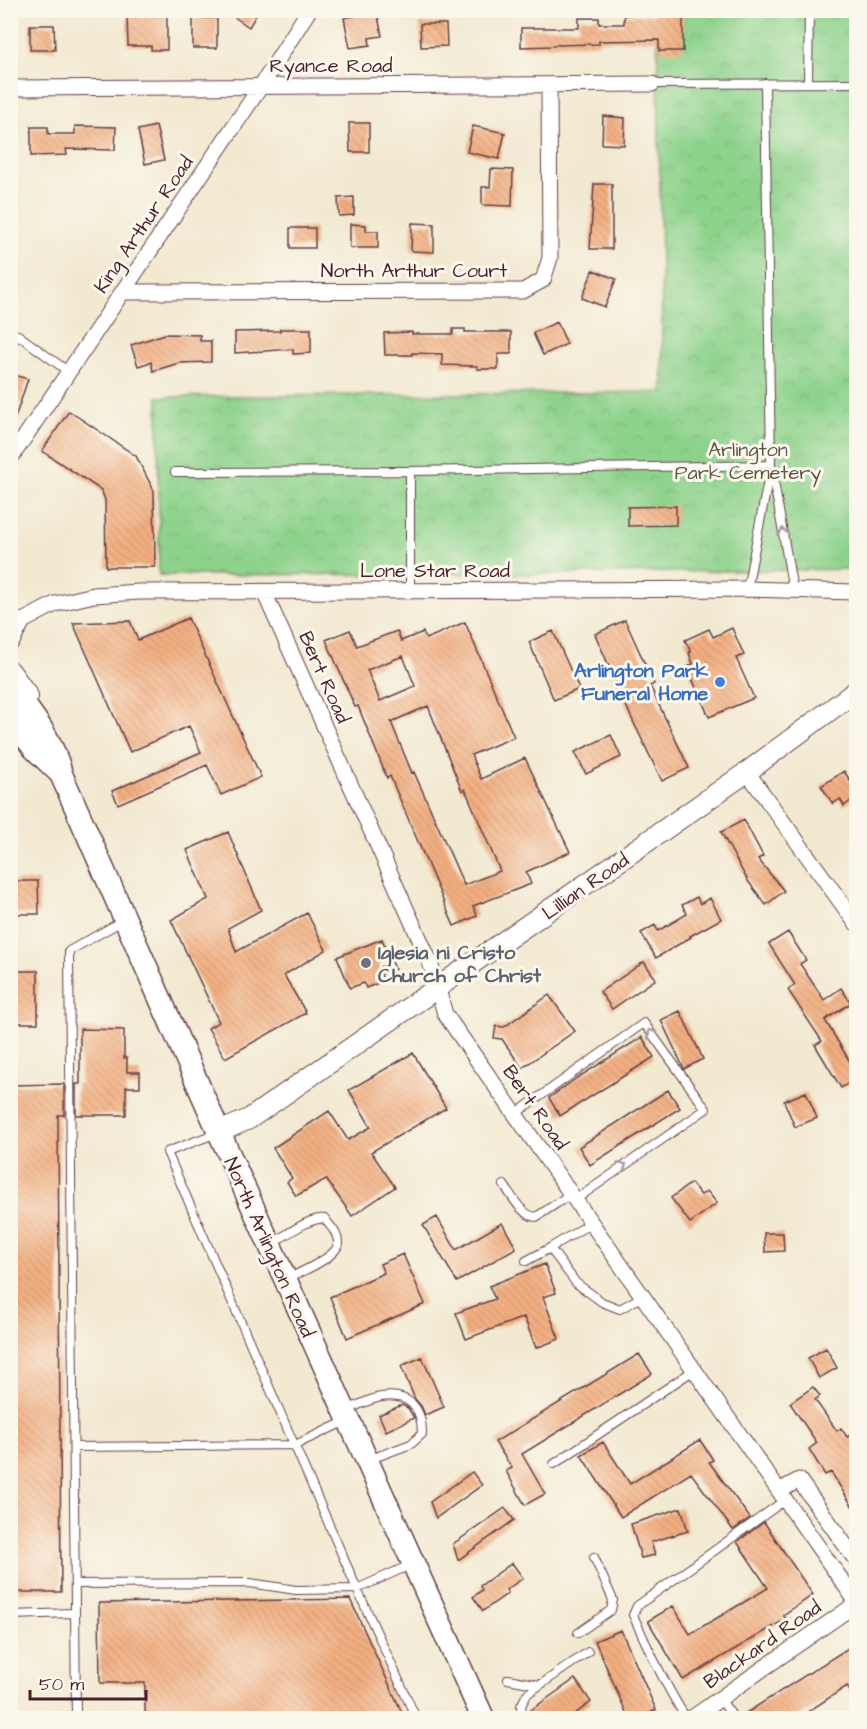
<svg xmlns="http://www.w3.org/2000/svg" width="867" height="1729" font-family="'Architects Daughter',sans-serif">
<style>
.park{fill:url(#park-crowns);stroke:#6c795c;stroke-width:1.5}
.building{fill:url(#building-back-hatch);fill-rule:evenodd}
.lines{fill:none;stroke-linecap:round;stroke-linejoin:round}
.service-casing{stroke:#633d44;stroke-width:10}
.minor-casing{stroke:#633d44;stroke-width:17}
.tertiary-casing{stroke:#633d44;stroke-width:22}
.secondary-casing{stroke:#633d44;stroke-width:25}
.service{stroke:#fff;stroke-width:8}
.minor{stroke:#fff;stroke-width:15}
.tertiary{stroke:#fff;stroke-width:20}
.secondary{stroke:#fff;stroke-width:22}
.oneway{stroke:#ae9aa0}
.shop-dot{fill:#3f7fe0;stroke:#fbf7ec;stroke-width:2}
.worship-dot{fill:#6b7280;stroke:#fbf7ec;stroke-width:2}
.labels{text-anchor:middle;stroke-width:6;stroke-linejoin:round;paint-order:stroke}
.street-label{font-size:20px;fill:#4a1f2b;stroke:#fbf7ec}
.park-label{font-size:20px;fill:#5e5548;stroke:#fbf7ec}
.shop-label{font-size:20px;font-weight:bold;fill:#366cbe;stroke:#fbf7ec;text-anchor:end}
.worship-label{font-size:20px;font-weight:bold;fill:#5b616d;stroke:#fbf7ec;text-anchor:start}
</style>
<defs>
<pattern id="park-crowns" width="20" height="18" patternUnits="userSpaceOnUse" patternTransform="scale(1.5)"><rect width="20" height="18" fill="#8ed38c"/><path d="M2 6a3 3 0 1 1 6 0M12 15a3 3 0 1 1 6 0" fill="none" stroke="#7cb579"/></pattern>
<pattern id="building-back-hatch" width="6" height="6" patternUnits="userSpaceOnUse" patternTransform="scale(1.5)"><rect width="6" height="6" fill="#f2af81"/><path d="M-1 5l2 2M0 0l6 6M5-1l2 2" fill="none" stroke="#d19670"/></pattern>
</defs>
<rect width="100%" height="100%" fill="#fbf7ec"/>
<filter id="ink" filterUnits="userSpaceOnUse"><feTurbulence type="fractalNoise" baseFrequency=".0167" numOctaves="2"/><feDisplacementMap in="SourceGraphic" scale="12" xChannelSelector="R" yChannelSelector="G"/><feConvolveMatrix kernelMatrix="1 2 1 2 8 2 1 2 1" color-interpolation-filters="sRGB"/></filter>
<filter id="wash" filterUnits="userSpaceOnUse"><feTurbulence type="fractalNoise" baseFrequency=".008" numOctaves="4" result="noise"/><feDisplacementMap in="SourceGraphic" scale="24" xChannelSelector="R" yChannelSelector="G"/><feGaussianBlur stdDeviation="1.35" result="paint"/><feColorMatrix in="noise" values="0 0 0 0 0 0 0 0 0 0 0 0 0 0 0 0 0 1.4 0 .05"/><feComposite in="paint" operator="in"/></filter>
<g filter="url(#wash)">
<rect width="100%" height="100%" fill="#f2e9d1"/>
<path class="park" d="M657,11H856V569L545,574L159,575L158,397L663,392Z"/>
<g id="blocks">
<path class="building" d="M137,10H151V16L167,15V50H151V46H128L127,16L138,15Z
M224,10H259L249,27Z
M659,10H683V51H659V40L599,41V44L554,45V46L521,47V28H579V18H599V24H624V15L659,14Z
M377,12L382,36L369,38L370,45L350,48L344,18Z
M193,18H217V48H193Z
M420,24H446L447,46L421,47Z
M30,25H54L55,50H30Z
M603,116L625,118L624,145L602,144Z
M349,123H369V152H350Z
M75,126L116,127L115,150L66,149L67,155L31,156V127H48V134H75Z
M156,126L164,160L145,164L138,130Z
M473,126L505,133L499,159L467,152Z
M491,169L513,170L512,206L482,205V187H490Z
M594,184H612V249H590Z
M354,197V215L339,216L338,198Z
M412,223L434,224V252L411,251Z
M350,224L366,225V231H378V248H350Z
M290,228H315V248H290Z
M593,270L616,279L605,307L582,298Z
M557,322L567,344L543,355L533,333Z
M280,329H311V353L293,354V349L235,353V332L280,331Z
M453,329H465V332H511V354H498V369H477V366L442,365V354L412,353V355H385L384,333L412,332V334H453Z
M165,334L200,335V341H211V362L179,363L153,371L151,362L138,366L131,345Z
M10,374L28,379L13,424H10Z
M69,411L136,456L154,491L155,567H106L105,500L101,490L42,451Z
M676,506V525L628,526V507Z
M188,618L261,777L221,795L207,765L118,804L112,791L201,752L189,726L130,752L73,623L130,621L138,640Z
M625,620L654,684L650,686L689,768L662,781L632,719L595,634Z
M465,622L514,737L471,755L481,779L525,758L570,852L526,872L531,884L473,906L477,916L454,926L390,776L387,778L358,706L355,707L326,640L350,630L357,646L397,631L401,641L423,632L426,639ZM403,656L415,686L380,701L367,670ZM428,706L462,791L465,789L500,871L464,885L414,772L412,773L391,722Z
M732,628L744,655L736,658L754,698L709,717L687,667L693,664L689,653L691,652L685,640L709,629L713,637Z
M553,631L579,689L554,700L529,642Z
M611,735L621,757L586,774L575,752Z
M844,771L856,790V797L844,806L840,799L833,804L821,786Z
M744,820L763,856L758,859L784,891L766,905L748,881L721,832Z
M228,832L261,910L228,928L236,952L307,913L326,950L284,975L306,1013L225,1058L208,1028L219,1022L171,920L208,899L187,850Z
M10,881H38L39,914H10Z
M697,897L700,904L710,898L721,919L690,936L691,937L656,958L641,933L655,925L658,931L687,914L682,905Z
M788,932L806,960L800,964L824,1000L841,988L851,1003L825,1020L856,1072V1078L841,1088L815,1045L822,1041L788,990L795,985L769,944Z
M382,939L395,969L381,974L383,981L366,988L364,983L350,988L337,957Z
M644,962L656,979L612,1009L600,992Z
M10,971H38V1023H10Z
M549,995L575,1031L522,1068L502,1039L494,1038L496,1026L504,1027Z
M680,1011L703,1059L684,1069L661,1020Z
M80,1029L124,1030V1058H127V1072H140V1087H126V1115H76V1084H80Z
M642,1037L654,1057L560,1116L549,1098L577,1078Z
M413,1053L446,1108L371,1152L395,1187L352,1216L326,1179L296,1196L287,1182L292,1178L273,1148L329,1111L348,1140L371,1127L349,1090Z
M64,1084V1115H58L61,1592H10V1085Z
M668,1090L680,1108L590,1165L579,1147Z
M806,1092L817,1118L795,1127L784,1101Z
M691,1183L701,1195L707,1191L717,1203L690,1223L671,1198Z
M437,1217L456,1250L502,1223L516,1248L457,1282L423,1225Z
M764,1233H783L784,1251L765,1252Z
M403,1254L425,1304L347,1338L330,1297L384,1273L380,1264Z
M545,1264L556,1293L543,1297L559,1339L536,1348L524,1317L466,1339L456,1313L495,1299L489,1286Z
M826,1348L837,1368L819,1378L808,1358Z
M639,1354L652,1374L522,1454L545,1494L525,1505L506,1471L512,1468L495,1442Z
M422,1357L444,1407L425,1415L421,1406L415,1399L401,1366Z
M813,1387L820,1396L815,1400L837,1431L841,1428L847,1437L856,1433V1512L831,1472L825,1475L809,1449L817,1443L790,1403Z
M402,1405L408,1408L414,1418L386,1431L379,1415Z
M700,1440L713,1460L709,1462L750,1518L733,1530L691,1473L621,1517L581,1455L603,1442L630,1484Z
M472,1472L482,1485L436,1518L430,1502Z
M505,1508L514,1520L458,1560L453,1544Z
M681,1508L688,1531L651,1542L655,1555L641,1558L631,1524Z
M764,1522L813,1595L783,1615L786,1619L683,1680L648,1621L673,1606L690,1634L768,1588L737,1542Z
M512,1563L523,1578L506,1590L508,1593L483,1611L473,1597L482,1590L480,1586Z
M350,1599L405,1719H347V1717L145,1719V1683H100L99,1603Z
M621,1630L656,1710L637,1719H629L595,1641Z
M856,1643V1701L847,1686L797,1719H740V1717Z
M575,1679L591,1702L568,1719H529L528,1712Z"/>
</g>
</g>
<g filter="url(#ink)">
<use href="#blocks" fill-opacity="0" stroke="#633d44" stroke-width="1.5"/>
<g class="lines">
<g class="service-casing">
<path id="service" d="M808,83L809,10
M652,84L856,83
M10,346L18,335L69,372
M175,472L410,471L771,465L765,83
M747,589L771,465L793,590
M410,591V471
M515,1114L644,1023L706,1109L575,1200
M217,1133L167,1152L357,1589L416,1718
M504,1185C512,1196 522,1216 536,1217L571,1194
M591,1223L550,1248L576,1283L602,1302L620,1309L643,1296
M271,1244C285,1236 309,1217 325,1219C330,1226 339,1234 338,1244C337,1257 299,1273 287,1279
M526,1261L550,1248
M346,1410C357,1406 370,1399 381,1397C409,1393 422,1407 422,1434L411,1444L368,1460
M74,1447L295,1445L346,1421
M554,1464L694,1370
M75,1584L250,1583L296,1590L357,1589L410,1565
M10,1615L75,1613
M578,1633L611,1610L613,1600L594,1557
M508,1679L540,1685
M720,1699L734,1718
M76,1718L69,951L124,920
M523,1718L521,1706L527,1694L588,1652
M686,1718C665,1685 649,1651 633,1615L637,1606L785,1500"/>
</g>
<g class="minor-casing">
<path id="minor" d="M10,88L652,84
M123,292L523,291L543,280L550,258L549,85
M10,459L261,86L309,10
M264,592L430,962L445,1014L856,1601
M19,623L55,604L94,595L139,592L747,589L856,592
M747,772L856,923
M779,1491L799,1480L853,1556L856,1559
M692,1718L856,1604"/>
</g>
<g class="tertiary-casing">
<path id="tertiary" d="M10,640L19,623
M10,671L28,696
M219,1132L249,1119L747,772L856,691"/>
</g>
<g class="secondary-casing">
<path id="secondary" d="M10,686C32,715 52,738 61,774L219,1132L483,1718
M10,717L34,748L60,773"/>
</g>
<use href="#service" class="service"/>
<use href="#minor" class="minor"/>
<use href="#tertiary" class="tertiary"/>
<use href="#secondary" class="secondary"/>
</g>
<defs><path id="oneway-chevron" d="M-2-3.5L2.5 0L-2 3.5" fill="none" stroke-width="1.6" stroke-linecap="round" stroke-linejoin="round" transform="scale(1.5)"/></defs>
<g class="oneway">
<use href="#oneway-chevron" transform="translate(783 532) rotate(-100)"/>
<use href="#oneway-chevron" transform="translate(651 1033) rotate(-126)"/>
<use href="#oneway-chevron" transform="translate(623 1166) rotate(-35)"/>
</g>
</g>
<circle class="shop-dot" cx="720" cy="682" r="6"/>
<circle class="worship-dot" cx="366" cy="963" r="6"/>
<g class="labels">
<g class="street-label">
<text x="331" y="72">Ryance Road</text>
<text transform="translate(143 224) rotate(-56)" y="7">King Arthur Road</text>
<text x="414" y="277">North Arthur Court</text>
<text x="435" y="577">Lone Star Road</text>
<text transform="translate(325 677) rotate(66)" y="7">Bert Road</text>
<text transform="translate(585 886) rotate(-35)" y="7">Lillian Road</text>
<text transform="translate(536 1107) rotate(55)" y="7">Bert Road</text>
<text transform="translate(270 1247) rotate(66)" y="7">North Arlington Road</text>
<text transform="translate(762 1644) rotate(-35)" y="7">Blackard Road</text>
</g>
<g class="park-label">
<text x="748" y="456">Arlington<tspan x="748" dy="23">Park Cemetery</tspan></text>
</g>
<g class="shop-label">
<text x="708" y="677">Arlington Park<tspan x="708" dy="23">Funeral Home</tspan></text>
</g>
<g class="worship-label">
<text x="378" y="959">Iglesia ni Cristo<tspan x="378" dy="23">Church of Christ</tspan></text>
</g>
</g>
<rect width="867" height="1729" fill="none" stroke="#fbf7ec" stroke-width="36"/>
<path d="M30 1690v9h116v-9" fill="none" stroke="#4a1f2b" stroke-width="3"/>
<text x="39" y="1690" font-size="18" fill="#4a1f2b" stroke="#fbf7ec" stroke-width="4.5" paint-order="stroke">50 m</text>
</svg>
